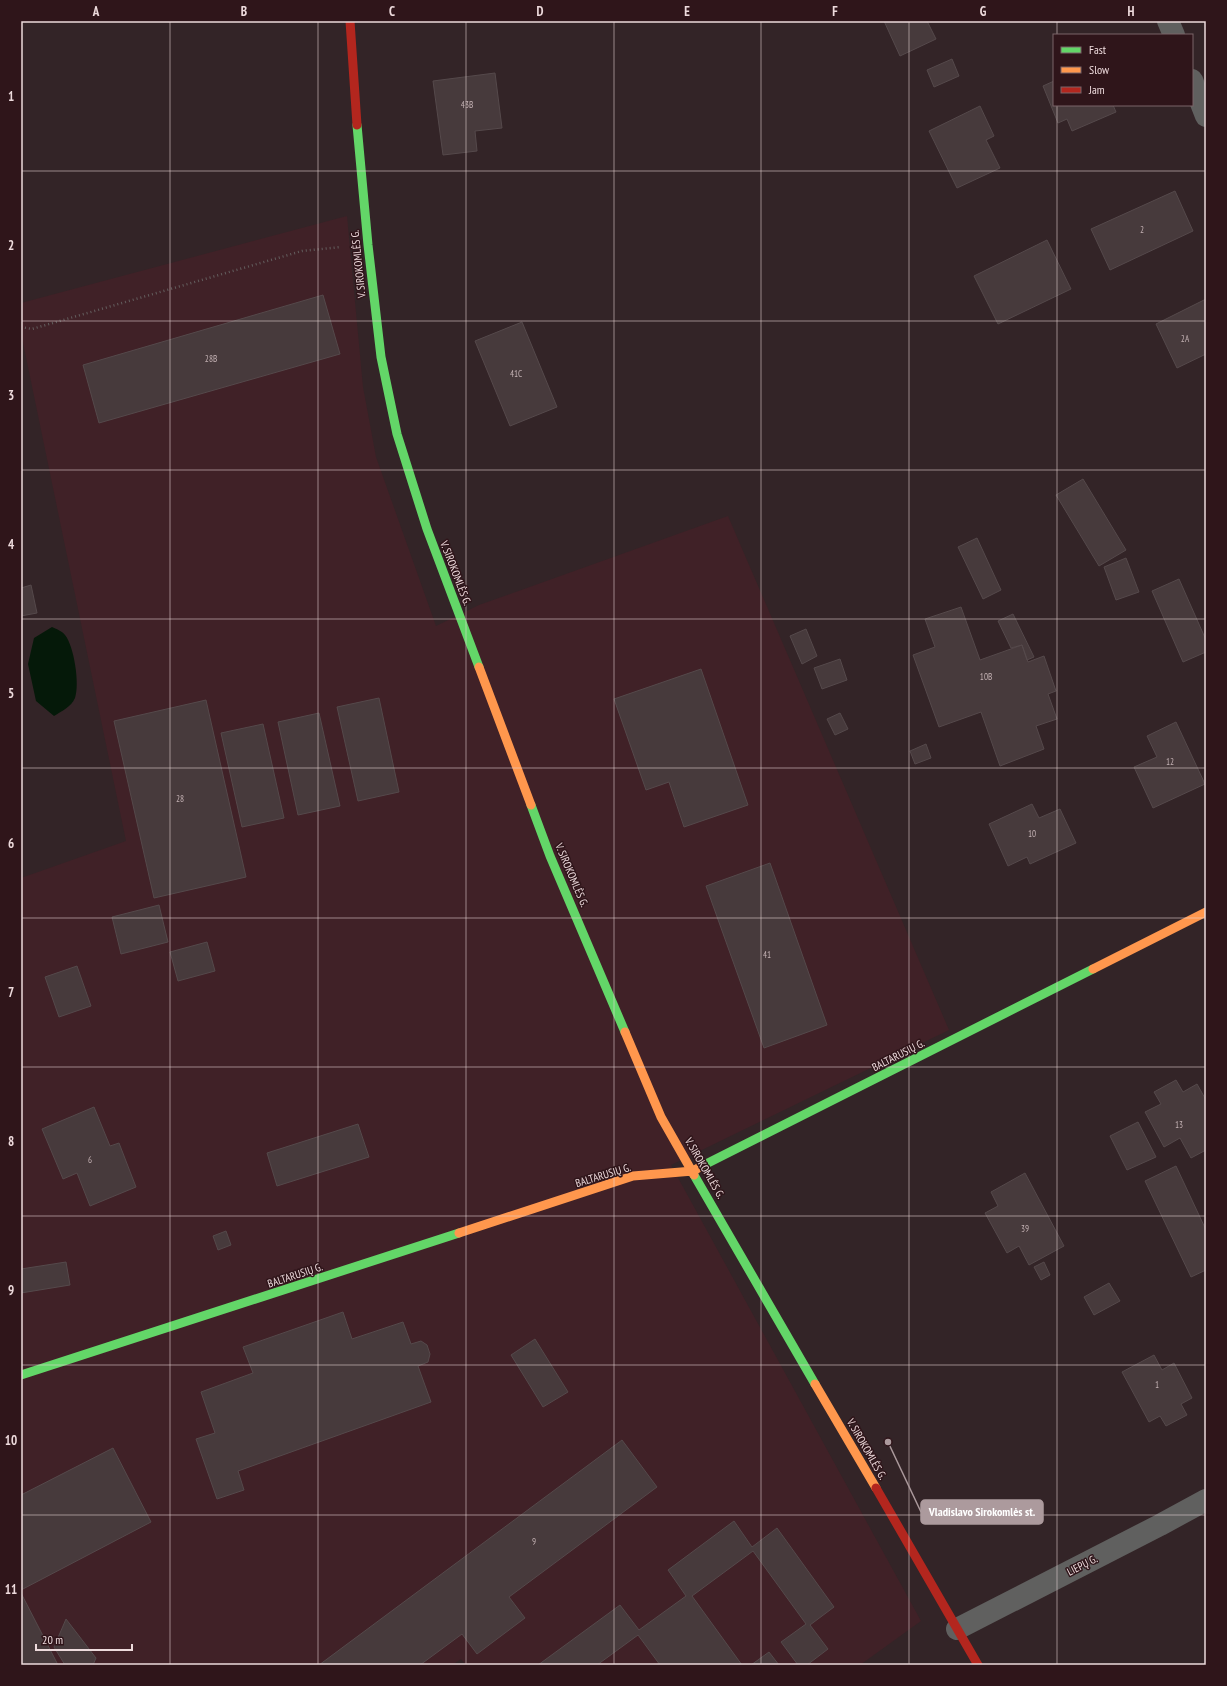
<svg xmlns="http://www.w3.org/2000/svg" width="1227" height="1686" font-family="'PT Sans Narrow',sans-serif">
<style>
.built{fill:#402127}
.water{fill:#051909}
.building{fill:#473a3c;stroke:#55494b}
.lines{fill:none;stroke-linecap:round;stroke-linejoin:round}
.path{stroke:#635e5e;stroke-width:2.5;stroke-dasharray:1 3;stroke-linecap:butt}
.street{stroke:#60605f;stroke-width:22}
.fast{stroke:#63d668;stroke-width:9}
.slow{stroke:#ff974d;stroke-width:9}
.jam{stroke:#b3261e;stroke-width:9}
.grid{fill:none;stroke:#eddadc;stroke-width:1;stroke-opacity:0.55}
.labels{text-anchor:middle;stroke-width:3;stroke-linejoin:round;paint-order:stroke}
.number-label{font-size:9px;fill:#c4b2b4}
.street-label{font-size:11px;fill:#eddadc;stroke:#2f151a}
.leader{fill:none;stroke:#ac9a9d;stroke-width:1.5}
.callout-dot{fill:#ac9a9d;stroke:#2f151a;stroke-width:1.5}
.callout{fill:#ac9a9d;stroke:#ac9a9d;stroke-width:1.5}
.callout-label{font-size:12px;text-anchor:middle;font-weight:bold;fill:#fff}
.neatline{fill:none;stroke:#eddadc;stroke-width:1.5}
.grid-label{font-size:13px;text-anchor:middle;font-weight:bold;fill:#eddadc}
</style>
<rect width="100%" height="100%" fill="#332427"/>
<path class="built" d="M347,216L363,387L376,457L436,626L479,605L728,516L949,1030L671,1165L921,1621L860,1665H466L461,1659L452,1665H21V878L126,841L21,333V303Z"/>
<path class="water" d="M52,627C56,629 62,631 65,635C74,646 80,684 75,698C71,707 62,711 54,716L36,701L28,664L34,638Z"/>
<path class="building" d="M884,21H927L936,39L900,56Z
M952,59L959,76L934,87L927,70Z
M495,73L502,128L475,131L477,151L443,155L433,81Z
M1054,81V105H1113L1116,112L1072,131L1067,119L1058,123L1043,86Z
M980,106L994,136L986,140L1000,168L957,188L929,131Z
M1175,191L1193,231L1110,270L1091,229Z
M1047,240L1071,289L998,324L974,276Z
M323,295L340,354L99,423L83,365Z
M1206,299V354L1177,368L1156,324Z
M522,322L557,407L510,426L475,341Z
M1083,479L1126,550L1099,566L1056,495Z
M977,538L1001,590L983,599L958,547Z
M1126,558L1139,592L1116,600L1104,567Z
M1179,579L1206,640V652L1183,662L1152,591Z
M31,585L37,613L21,616V588Z
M961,607L980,660L1022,645L1028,662L1044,656L1056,691L1048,694L1057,719L1036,726L1044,749L1000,766L981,712L939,727L913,655L935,647L925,619Z
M1013,614L1034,657L1027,660L1022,645L1011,648L998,621Z
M806,629L817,656L802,664L790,636Z
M840,659L847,680L822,689L814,668Z
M701,669L748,805L684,827L669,782L646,790L614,699Z
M379,698L399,792L358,801L337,707Z
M206,700L246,877L154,898L114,721Z
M319,713L340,806L298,815L278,722Z
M840,713L848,729L835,735L827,719Z
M1176,722L1205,784L1153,808L1134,767L1157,757L1147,736Z
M263,724L284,818L242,827L221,733Z
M926,744L931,758L915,764L910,751Z
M1032,804L1039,818L1060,809L1076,843L1030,864L1027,857L1008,866L989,824Z
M770,863L827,1025L764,1048L706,886Z
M159,905L168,942L121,954L112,917Z
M207,942L215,971L178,981L170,952Z
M77,966L91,1006L59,1017L45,977Z
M1176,1080L1183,1092L1197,1084L1206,1100V1150L1191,1158L1180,1138L1164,1147L1145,1112L1161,1104L1154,1092Z
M94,1107L110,1146L119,1143L136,1187L90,1206L77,1173L63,1179L42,1129Z
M1138,1122L1156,1157L1127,1170L1110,1136Z
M358,1124L369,1157L277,1186L267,1153Z
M1176,1166L1206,1230V1270L1191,1277L1145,1181Z
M1025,1173L1064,1246L1029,1265L1019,1246L1007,1253L985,1213L998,1206L991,1192Z
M226,1231L231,1245L218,1250L213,1236Z
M66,1262L70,1285L21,1293V1269Z
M1044,1262L1050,1275L1041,1280L1034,1267Z
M1109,1283L1120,1301L1094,1315L1084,1297Z
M343,1312L352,1339L403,1322L411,1344L421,1341L427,1345L430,1354L428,1362L418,1366L431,1402L238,1471L244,1490L217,1499L196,1439L215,1433L201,1392L253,1373L243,1347Z
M535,1339L568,1392L543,1407L511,1355Z
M1154,1355L1162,1370L1174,1363L1192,1398L1181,1404L1187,1415L1166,1426L1160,1416L1149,1422L1122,1372Z
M622,1440L657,1487L509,1597L525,1618L477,1654L462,1634L420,1665H319Z
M113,1448L151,1522L21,1590V1495Z
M734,1521L752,1547L777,1528L834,1607L810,1625L828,1649L807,1665H798L781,1642L806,1624L753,1551L692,1596L742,1665H660L638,1635L597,1665H538L620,1605L639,1630L686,1596L668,1570Z
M21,1593L58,1665H21Z
M66,1619L96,1658L93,1665H65L54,1647Z
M769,1652L779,1665H751Z"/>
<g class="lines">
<path class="path" d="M21,327L32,329L302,251L341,247"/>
<path class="street" d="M1168,21L1174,35
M1192,80L1206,116
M957,1629L1160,1525L1206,1500"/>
<path class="fast" d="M357,125L368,245L381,357L397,434L427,529L479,667
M531,805L550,856L625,1032
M700,1167L1093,969
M694,1175L815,1384
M21,1375L459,1233"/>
<path class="slow" d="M479,667L531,805
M1093,969L1206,912
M625,1032L661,1117L694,1175
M459,1233L633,1176L693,1171L700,1167
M815,1384L876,1488"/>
<path class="jam" d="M350,21L357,125
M876,1488L978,1665"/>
</g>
<path class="grid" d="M170,21V1665M318,21V1665M466,21V1665M614,21V1665M761,21V1665M909,21V1665M1057,21V35M1057,105V1665M21,171H1206M21,321H1206M21,470H1206M21,619H1206M21,768H1206M21,918H1206M21,1067H1206M21,1216H1206M21,1365H1206M21,1515H1206"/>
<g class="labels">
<g class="number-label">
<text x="467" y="108">43B</text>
<text x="1142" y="233">2</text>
<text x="1185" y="342">2A</text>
<text x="211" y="362">28B</text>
<text x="516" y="377">41C</text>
<text x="986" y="680">10B</text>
<text x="1170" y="765">12</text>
<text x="180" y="802">28</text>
<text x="1032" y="837">10</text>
<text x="767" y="958">41</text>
<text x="1179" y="1128">13</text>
<text x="90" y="1163">6</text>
<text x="1025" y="1232">39</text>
<text x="1157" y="1388">1</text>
<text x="534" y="1545">9</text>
</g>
<g class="street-label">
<text transform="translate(358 264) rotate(-96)" y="4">V. SIROKOMLĖS G.</text>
<text transform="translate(456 573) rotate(69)" y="4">V. SIROKOMLĖS G.</text>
<text transform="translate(572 875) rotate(67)" y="4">V. SIROKOMLĖS G.</text>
<text transform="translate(898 1055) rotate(-27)" y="4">BALTARUSIŲ G.</text>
<text transform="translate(705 1168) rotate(60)" y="4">V. SIROKOMLĖS G.</text>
<text transform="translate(603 1175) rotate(-17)" y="4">BALTARUSIŲ G.</text>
<text transform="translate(295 1275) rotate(-18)" y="4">BALTARUSIŲ G.</text>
<text transform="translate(867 1449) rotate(60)" y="4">V. SIROKOMLĖS G.</text>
<text transform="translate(1082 1565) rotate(-27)" y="4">LIEPŲ G.</text>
</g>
</g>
<path class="leader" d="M888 1442L921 1512"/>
<circle class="callout-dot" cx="888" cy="1442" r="4"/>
<rect class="callout" x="921" y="1500" width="122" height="24" rx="4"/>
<g class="callout-label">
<text x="982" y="1516">Vladislavo Sirokomlės st.</text>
</g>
<rect width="1227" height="1686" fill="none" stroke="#2f151a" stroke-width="44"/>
<rect x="1053" y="34" width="140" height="72" fill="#2f151a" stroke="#7b6468"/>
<rect x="1061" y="47" width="20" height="6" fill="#63d668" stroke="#7b6468"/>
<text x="1089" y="54" font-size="12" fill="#eddadc">Fast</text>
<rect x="1061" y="67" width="20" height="6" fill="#ff974d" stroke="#7b6468"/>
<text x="1089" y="74" font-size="12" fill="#eddadc">Slow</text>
<rect x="1061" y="87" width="20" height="6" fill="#b3261e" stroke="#7b6468"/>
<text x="1089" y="94" font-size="12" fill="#eddadc">Jam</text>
<path d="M36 1644v6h96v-6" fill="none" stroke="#eddadc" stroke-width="2"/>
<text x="42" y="1644" font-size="12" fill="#eddadc" stroke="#2f151a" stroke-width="3" paint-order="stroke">20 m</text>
<rect x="22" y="22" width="1183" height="1642" class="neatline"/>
<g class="grid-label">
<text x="96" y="16">A</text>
<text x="244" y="16">B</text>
<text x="392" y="16">C</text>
<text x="540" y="16">D</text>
<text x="687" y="16">E</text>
<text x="835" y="16">F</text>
<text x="983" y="16">G</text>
<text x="1131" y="16">H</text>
<text x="11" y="101">1</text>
<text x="11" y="250">2</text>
<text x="11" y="400">3</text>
<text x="11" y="549">4</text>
<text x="11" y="698">5</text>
<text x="11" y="848">6</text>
<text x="11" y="997">7</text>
<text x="11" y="1146">8</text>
<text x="11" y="1295">9</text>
<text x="11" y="1445">10</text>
<text x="11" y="1594">11</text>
</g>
</svg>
